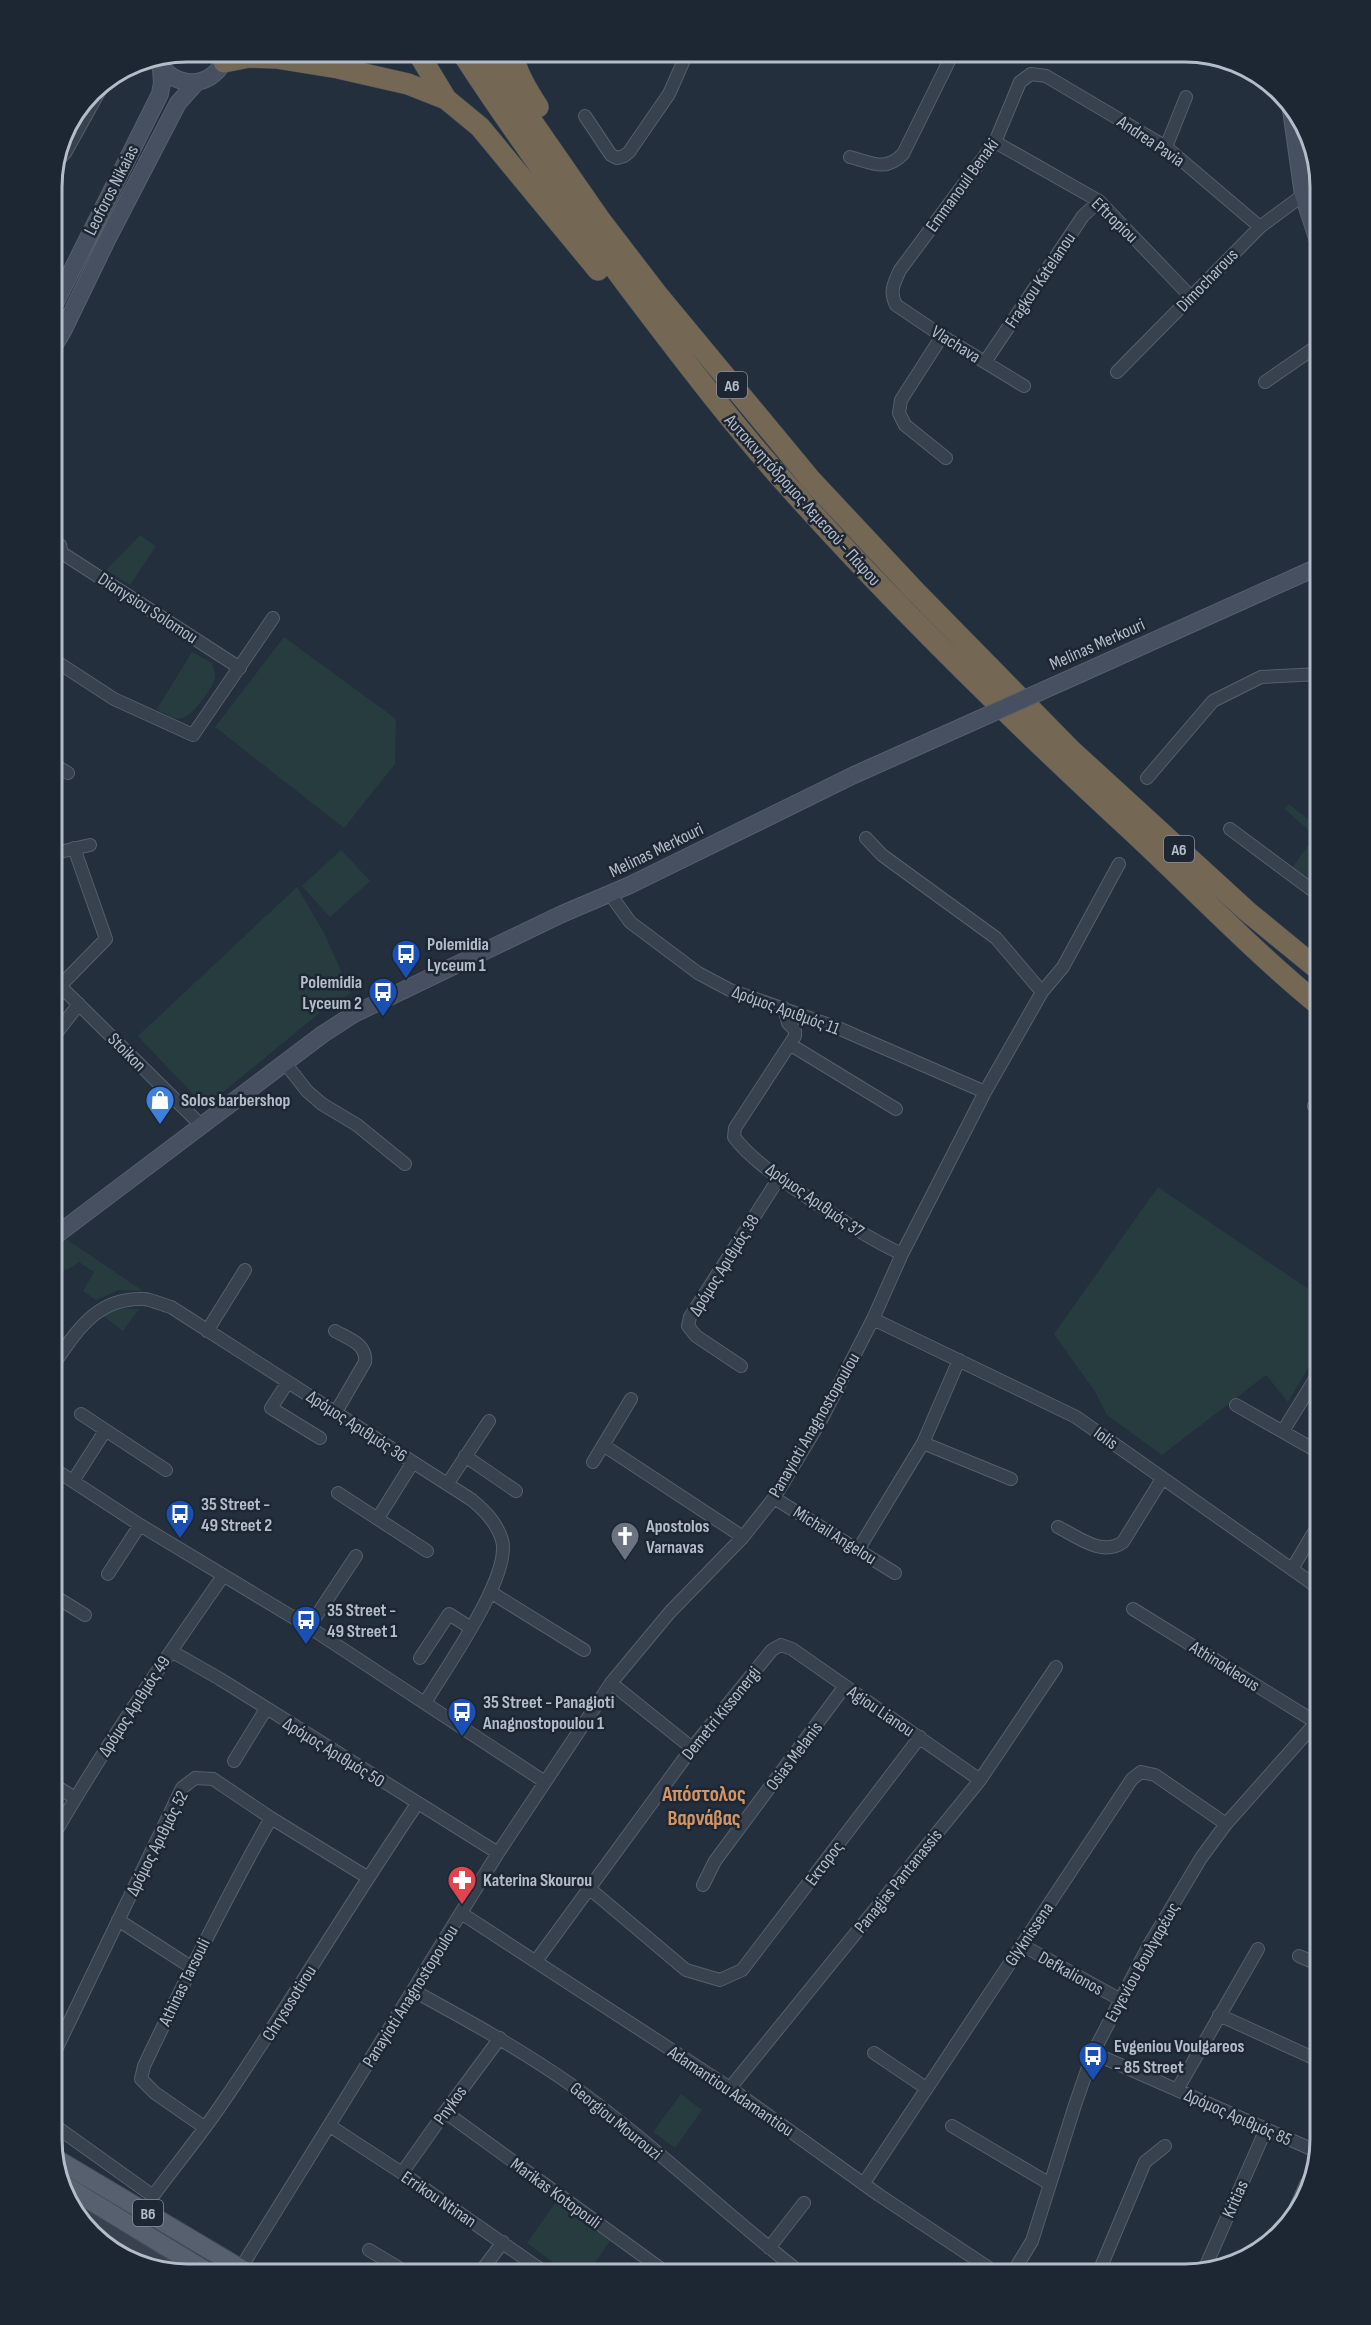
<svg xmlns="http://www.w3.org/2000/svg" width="1371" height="2325" font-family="'Sofia Sans Condensed',sans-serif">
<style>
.green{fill:#263c3f}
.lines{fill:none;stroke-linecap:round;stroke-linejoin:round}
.street-casing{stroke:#565f6c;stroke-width:14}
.secondary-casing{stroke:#565f6c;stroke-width:18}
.primary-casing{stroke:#414a57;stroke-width:20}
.highway-casing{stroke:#434c59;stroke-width:22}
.street{stroke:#38414e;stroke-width:12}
.secondary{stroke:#465061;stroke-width:16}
.primary{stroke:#56606e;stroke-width:18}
.highway{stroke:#746855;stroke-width:21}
.secondary-bridge-casing{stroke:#565f6c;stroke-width:18;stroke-linecap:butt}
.secondary-bridge{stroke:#465061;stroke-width:16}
.labels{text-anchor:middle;stroke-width:5;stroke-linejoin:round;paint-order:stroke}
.shield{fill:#1d2633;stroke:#878f9c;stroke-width:1.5}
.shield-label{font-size:16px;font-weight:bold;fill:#b4bcc9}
.street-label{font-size:18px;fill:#b4bcc9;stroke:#1d2633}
.poi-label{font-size:18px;font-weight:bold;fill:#b4bcc9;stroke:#1d2633;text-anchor:start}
.quarter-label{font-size:21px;font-weight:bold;fill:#d59563;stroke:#1d2633}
.rim{fill:none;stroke:#b4bcc9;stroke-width:3}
</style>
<rect width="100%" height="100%" fill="#242f3e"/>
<path class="green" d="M140,535L156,546L130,585L106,570Z
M284,637L396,719L395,764L344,828L215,727Z
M192,652L212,663C213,667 215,672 215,677C214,687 193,715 183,718C175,721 164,713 157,709Z
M1289,804L1320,829L1319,891L1292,868L1315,836L1285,809Z
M341,850L370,881L330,917L302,886Z
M297,887L323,931L351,993L323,1010L205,1107L138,1036Z
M1158,1187L1320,1297V1348L1288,1402L1266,1375L1162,1455L1107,1415L1096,1393L1054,1334Z
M66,1239L143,1291L119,1290L96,1300L83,1291L94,1272L79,1262L69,1269L56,1271L51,1267V1253Z
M121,1308L139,1309L123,1331L101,1314Z
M681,2094L702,2110L675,2148L653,2132Z
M556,2202L610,2241L587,2274H569L527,2243Z"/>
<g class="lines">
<g class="street-casing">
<path id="street" d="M585,116L611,155L617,158L624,156L629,152L669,94L688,51
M995,142L1099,201L1191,297
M1166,147L1186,97
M850,157C873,163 885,172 903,154L954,51
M55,163L65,153L105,81
M942,336L901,400L899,413L905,425L946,458
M985,362L1083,216L1099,201
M1117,372L1260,227L1303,195
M1265,382L1320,344
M1024,386L942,336L896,305C889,291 894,283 900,270L995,142L1020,82L1031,74L1046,76L1166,147L1260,227
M60,545L62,553L240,668
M51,658L114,699L193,735L273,618
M51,763L68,773
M1147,778L1213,701L1261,677L1320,674
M1230,829L1320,896
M866,838L882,855L996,938L1042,992
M51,854L90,845
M610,894L630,922L698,973L730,990L838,1028L985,1092
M51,977L202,1126
M60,986L106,939L74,848
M784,1008L788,1023L795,1030V1036L735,1128L734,1137C753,1162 784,1181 810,1199C840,1219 869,1239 902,1254
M51,1040L79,1004
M791,1045L896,1109
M285,1063L307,1091L322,1104L357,1125L405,1164
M1314,1106L1320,1109
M873,1319L1076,1417L1320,1589
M207,1331L245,1270
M335,1331C349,1339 367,1344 365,1362L336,1412
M741,1366L696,1336L688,1326L690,1317L779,1178
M51,1368C76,1333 95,1297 144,1299C153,1300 163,1305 171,1307L472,1500C485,1511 497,1523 502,1540C512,1576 445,1669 425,1703
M288,1382L271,1408L320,1438
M1236,1405L1320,1453
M81,1414L166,1470
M1283,1431L1320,1371
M923,1443L1011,1479
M603,1445L743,1537
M465,1456L516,1491
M593,1462L631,1399
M51,1467L140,1525L309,1627L545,1782
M73,1481L105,1431
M448,1483L489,1421
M338,1493L427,1551
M774,1498L895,1573
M378,1518L413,1462
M1058,1527C1078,1537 1102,1557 1123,1542L1162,1479
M858,1550L923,1443L959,1360
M1292,1569L1320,1522
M108,1574L140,1525
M492,1593L584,1650
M51,1594L85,1615
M1133,1609L1317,1723
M309,1627L356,1556
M171,1651L220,1679L498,1853
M420,1658L449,1614L471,1628
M611,1683L692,1748
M234,1761L266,1709
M51,1783L75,1798
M51,1840C103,1749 163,1662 223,1576
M703,1885L715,1861L845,1686
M590,1889L686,1970L720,1980L742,1970L920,1737
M461,1913L730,2088L879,2195L998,2274
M118,1920L191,1967
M1022,1945L1121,2000
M1299,1956L1320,1965
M536,1961L692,1748L772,1650L781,1645L792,1649L980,1780
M414,1991C467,2020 520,2049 570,2084C651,2142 723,2212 802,2274
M1219,2015L1320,2061
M874,2053L926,2088
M1093,2053L1316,2151
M51,2060L182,1788L195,1778L213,1779L271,1818L367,1877
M730,2088L980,1780L1056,1667
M1177,2090L1258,1949
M445,2112L668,2274
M51,2123L153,2196C175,2166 200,2136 221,2105C289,2006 350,1903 417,1804
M330,2126L402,2173L547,2274
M952,2126L1050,2184
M204,2127L155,2093L141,2079L144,2066C184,1982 225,1899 271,1818
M402,2173L445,2112L500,2038
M864,2183L1132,1779L1141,1772L1155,1775L1226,1824
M74,2209L180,2274
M1291,2219L1306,2184
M769,2248L804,2203
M369,2250L409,2274
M1204,2270L1266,2129
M237,2274L498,1853L611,1683L670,1612L743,1537L774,1498L820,1422L873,1319L902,1254L985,1092L1042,992L1063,967L1119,864
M479,2274L503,2242
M1012,2274L1032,2241L1075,2105L1093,2053L1149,1945L1201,1858L1226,1824L1320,1718
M1098,2274L1145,2162L1165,2146"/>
</g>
<g class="secondary-casing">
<path id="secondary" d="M154,57C174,92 215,91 228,52
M1291,110L1303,195L1320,247
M51,312L160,94L162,83L161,69
M51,351L63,331L108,238L178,103L196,83
M1080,674L1320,566
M51,1239L323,1034L354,1014L562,914L630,885L854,775L977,720"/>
</g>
<g class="primary-casing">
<path id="primary" d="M55,2158L250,2274
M61,2183L211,2274"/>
</g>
<g class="highway-casing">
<path id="highway" d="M417,51L446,99
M461,51C514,133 572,211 630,289C683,359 737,430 796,495C903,614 1018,726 1135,834C1197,892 1255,953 1320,1006
M483,51L601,221L657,294L811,480L915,591L1071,750L1248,912L1320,971
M512,51C516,72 527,90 538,107
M224,62L249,57L276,58L338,68L408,84L446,99L480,127L598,270"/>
</g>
<use href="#street" class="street"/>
<use href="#secondary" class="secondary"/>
<use href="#primary" class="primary"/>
<use href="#highway" class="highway"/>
<g class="secondary-bridge-casing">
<path id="secondary-bridge" d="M977,720L1080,674"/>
</g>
<use href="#secondary-bridge" class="secondary-bridge"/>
</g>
<defs>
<g id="bus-pin" transform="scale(1.5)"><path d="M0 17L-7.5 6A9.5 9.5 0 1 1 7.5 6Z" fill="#1a4fb4" stroke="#1d2633"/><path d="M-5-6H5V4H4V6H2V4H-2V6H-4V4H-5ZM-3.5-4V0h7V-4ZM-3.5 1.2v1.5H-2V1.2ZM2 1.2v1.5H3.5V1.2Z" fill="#fff"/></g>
<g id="shop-pin" transform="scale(1.5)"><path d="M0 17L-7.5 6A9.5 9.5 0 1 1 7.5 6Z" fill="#3f7fe0" stroke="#1d2633"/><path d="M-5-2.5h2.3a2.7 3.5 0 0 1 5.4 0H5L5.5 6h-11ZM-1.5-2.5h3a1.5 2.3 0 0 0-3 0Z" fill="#fff"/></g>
<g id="church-pin" transform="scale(1.5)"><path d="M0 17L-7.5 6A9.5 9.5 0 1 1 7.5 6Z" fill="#6b7280" stroke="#1d2633"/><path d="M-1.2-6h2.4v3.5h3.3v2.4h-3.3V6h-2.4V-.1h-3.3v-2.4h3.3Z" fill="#fff"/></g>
<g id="pharmacy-pin" transform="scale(1.5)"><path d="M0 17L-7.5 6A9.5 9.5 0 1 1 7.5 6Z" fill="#e0444e" stroke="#1d2633"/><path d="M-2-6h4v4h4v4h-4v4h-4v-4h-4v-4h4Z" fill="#fff"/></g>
</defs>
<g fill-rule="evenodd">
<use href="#bus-pin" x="406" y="954"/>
<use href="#bus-pin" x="383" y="992"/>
<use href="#shop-pin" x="160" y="1100"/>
<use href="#bus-pin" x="180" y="1514"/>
<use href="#church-pin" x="625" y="1536"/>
<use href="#bus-pin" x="306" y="1620"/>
<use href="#bus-pin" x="462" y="1712"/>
<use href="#pharmacy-pin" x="462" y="1880"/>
<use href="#bus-pin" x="1093" y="2056"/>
</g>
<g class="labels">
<g class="shield">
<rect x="717" y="372" width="30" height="26" rx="4.5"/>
<rect x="1164" y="836" width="30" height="26" rx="4.5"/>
<rect x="133" y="2200" width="30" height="26" rx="4.5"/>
</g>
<g class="shield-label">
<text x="732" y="391">A6</text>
<text x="1179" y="855">A6</text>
<text x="148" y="2219">B6</text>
</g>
<g class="street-label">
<text transform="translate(1151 141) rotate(34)" y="6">Andrea Pavia</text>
<text transform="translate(962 185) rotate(-54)" y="6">Emmanouil Benaki</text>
<text transform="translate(111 190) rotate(-63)" y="6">Leoforos Nikaias</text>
<text transform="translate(1115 220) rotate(44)" y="6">Eftropiou</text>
<text transform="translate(1040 280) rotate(-56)" y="6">Fragkou Katelanou</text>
<text transform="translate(1207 280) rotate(-46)" y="6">Dimocharous</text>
<text transform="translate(956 344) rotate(32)" y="6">Vlachava</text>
<text transform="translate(803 500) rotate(48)" y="6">Αυτοκινητόδρομος Λεμεσού - Πάφου</text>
<text transform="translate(148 608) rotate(33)" y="6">Dionysiou Solomou</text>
<text transform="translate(1097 644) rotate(-24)" y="6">Melinas Merkouri</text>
<text transform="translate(656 850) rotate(-26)" y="6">Melinas Merkouri</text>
<text transform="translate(786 1010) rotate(20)" y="6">Δρόμος Αριθμός 11</text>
<text transform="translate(127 1052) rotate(45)" y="6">Stoikon</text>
<text transform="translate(815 1200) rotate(35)" y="6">Δρόμος Αριθμός 37</text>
<text transform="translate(724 1265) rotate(-58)" y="6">Δρόμος Αριθμός 38</text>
<text transform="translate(814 1425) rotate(-60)" y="6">Panayioti Anagnostopoulou</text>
<text transform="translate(357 1426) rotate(33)" y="6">Δρόμος Αριθμός 36</text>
<text transform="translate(1106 1438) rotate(36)" y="6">Iolis</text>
<text transform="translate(835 1535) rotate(32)" y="6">Michail Angelou</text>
<text transform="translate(1225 1666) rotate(32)" y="6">Athinokleous</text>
<text transform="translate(134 1706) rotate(-57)" y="6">Δρόμος Αριθμός 49</text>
<text transform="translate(881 1711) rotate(34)" y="6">Agiou Lianou</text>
<text transform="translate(721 1713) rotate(-51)" y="6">Demetri Kissonergi</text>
<text transform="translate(334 1752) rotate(32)" y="6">Δρόμος Αριθμός 50</text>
<text transform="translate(794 1756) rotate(-53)" y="6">Osias Melanis</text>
<text transform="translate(157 1843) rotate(-63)" y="6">Δρόμος Αριθμός 52</text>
<text transform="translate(824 1863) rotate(-53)" y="6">Εκτορος</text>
<text transform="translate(898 1881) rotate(-51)" y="6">Panagias Pantanassis</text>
<text transform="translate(1029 1934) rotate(-56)" y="6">Glyknissena</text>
<text transform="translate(1142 1962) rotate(-61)" y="6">Ευγενίου Βουλγαρέως</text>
<text transform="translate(1071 1973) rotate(29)" y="6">Defkalionos</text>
<text transform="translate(184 1982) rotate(-64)" y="6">Athinas Tarsouli</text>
<text transform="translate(410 1996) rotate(-58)" y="6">Panayioti Anagnostopoulou</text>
<text transform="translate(289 2003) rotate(-58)" y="6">Chrysosotirou</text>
<text transform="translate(731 2091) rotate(34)" y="6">Adamantiou Adamantiou</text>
<text transform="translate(450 2105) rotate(-54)" y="6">Pnykos</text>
<text transform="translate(1238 2117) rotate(24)" y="6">Δρόμος Αριθμός 85</text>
<text transform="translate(616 2121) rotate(39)" y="6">Georgiou Mourouzi</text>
<text transform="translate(556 2193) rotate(36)" y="6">Marikas Kotopouli</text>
<text transform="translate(439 2199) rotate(34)" y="6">Errikou Ntinan</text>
<text transform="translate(1235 2199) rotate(-66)" y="6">Kritias</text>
</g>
<g class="poi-label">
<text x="427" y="950">Polemidia<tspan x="427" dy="21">Lyceum 1</tspan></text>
<text x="362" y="988" text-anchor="end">Polemidia<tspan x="362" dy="21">Lyceum 2</tspan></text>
<text x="181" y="1106">Solos barbershop</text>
<text x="201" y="1510">35 Street -<tspan x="201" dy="21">49 Street 2</tspan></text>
<text x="646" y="1532">Apostolos<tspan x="646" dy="21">Varnavas</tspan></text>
<text x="327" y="1616">35 Street -<tspan x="327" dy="21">49 Street 1</tspan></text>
<text x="483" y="1708">35 Street - Panagioti<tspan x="483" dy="21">Anagnostopoulou 1</tspan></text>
<text x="483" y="1886">Katerina Skourou</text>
<text x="1114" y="2052">Evgeniou Voulgareos<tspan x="1114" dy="21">- 85 Street</tspan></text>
</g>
<g class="quarter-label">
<text x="704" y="1801">Απόστολος<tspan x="704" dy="24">Βαρνάβας</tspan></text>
</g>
</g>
<path d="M0 0H1371V2325H0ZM187 62H1185A125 125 0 0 1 1310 187V2139A125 125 0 0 1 1185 2264H187A125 125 0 0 1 62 2139V187A125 125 0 0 1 187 62Z" fill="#1d2633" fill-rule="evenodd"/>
<path class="rim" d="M187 62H1185A125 125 0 0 1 1310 187V2139A125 125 0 0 1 1185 2264H187A125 125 0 0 1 62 2139V187A125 125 0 0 1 187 62Z"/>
</svg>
